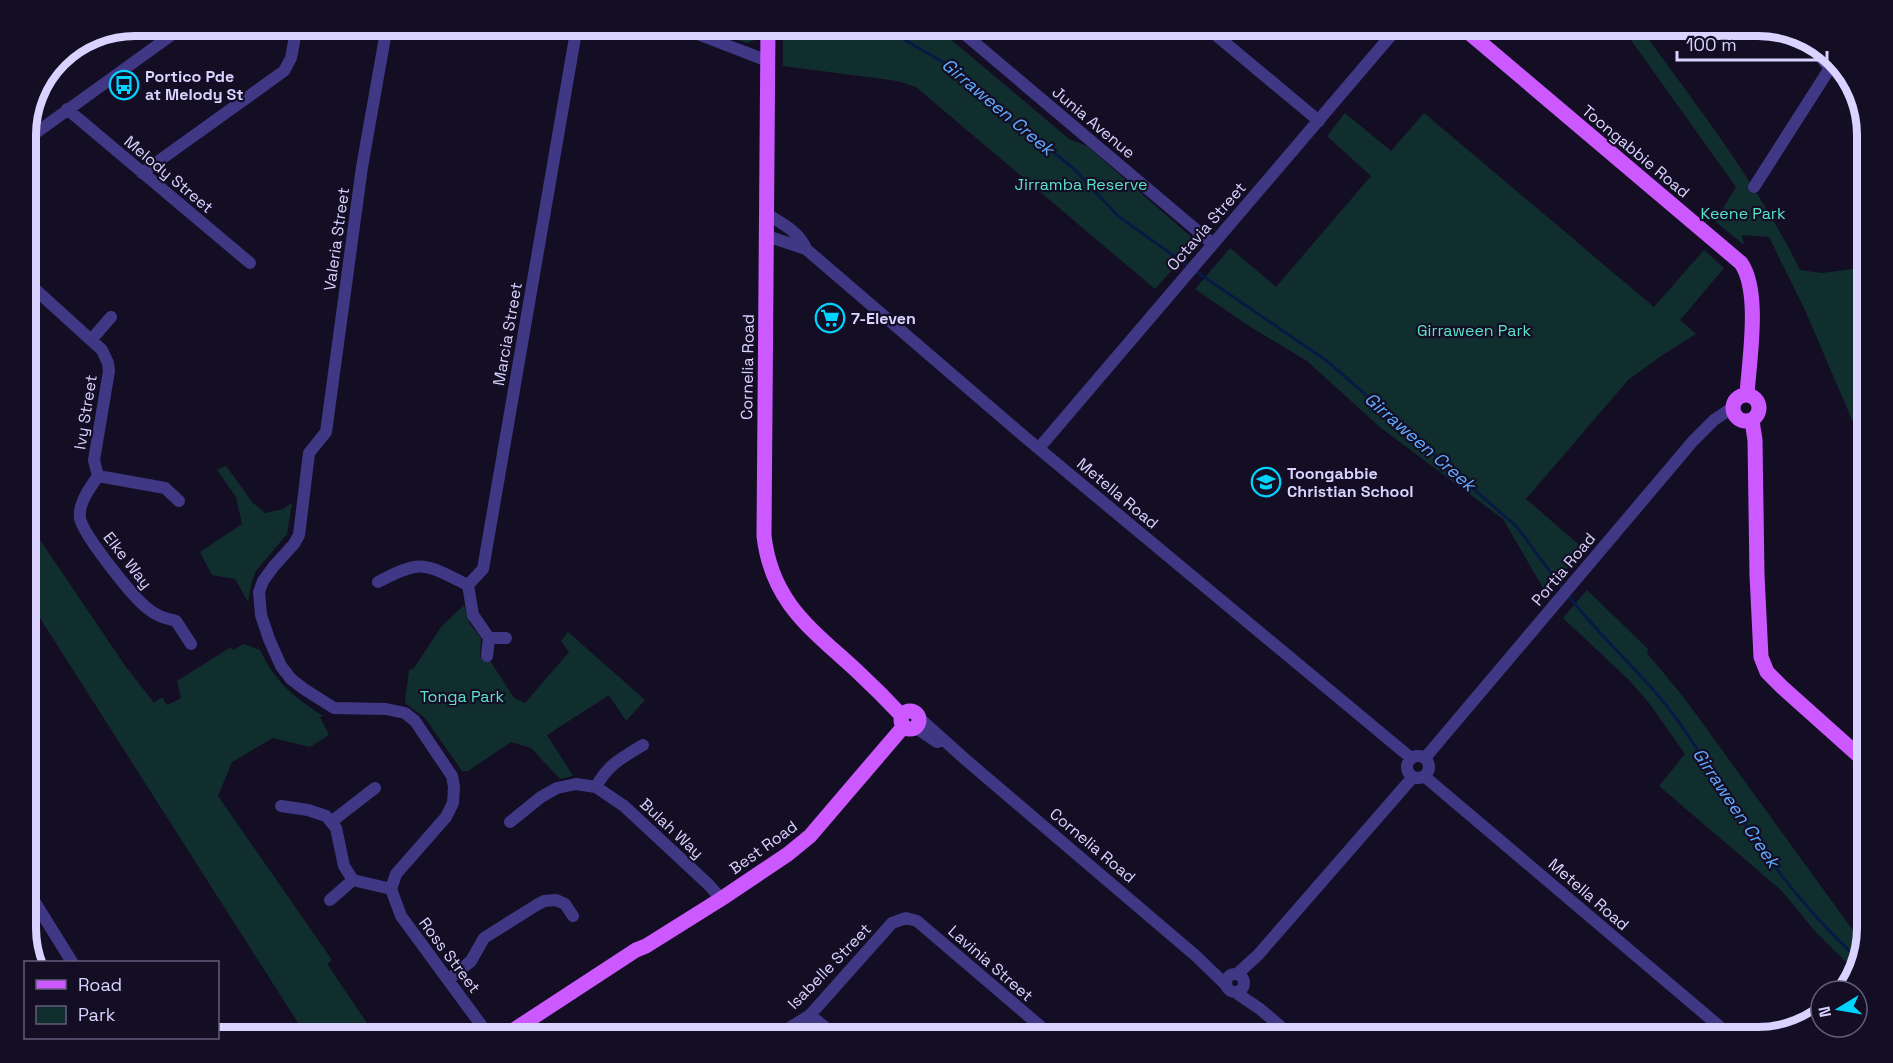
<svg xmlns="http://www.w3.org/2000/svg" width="1893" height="1063" font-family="'Space Grotesk',sans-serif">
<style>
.green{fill:#112e2f}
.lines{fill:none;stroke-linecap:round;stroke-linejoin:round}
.stream{stroke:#081a44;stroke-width:3}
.minor{stroke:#403885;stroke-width:12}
.major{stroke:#cc59ff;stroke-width:15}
.labels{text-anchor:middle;stroke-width:4.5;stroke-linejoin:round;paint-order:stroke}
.poi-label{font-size:16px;font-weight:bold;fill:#dad2ff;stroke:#140e25;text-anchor:start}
.street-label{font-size:16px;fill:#dad2ff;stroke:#140e25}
.park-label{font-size:16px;fill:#5be3ca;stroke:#140e25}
.water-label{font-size:18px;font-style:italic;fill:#60abff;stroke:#140e25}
.rim{fill:none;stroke:#dad2ff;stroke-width:8}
</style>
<rect width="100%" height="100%" fill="#140e25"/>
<path class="green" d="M696,26H755V40L747,43Z
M783,26H935L1069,139L1087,146L1197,242L1155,289L916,87L898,81L783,66Z
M1621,26H1639C1696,105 1757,182 1800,270L1822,273L1861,268L1857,276L1867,273V455L1805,310L1769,237L1742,235L1744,245L1710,217L1719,215L1736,187Z
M1345,113L1391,151L1424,113L1654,307L1704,250L1724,268L1680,320L1696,334L1661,356L1628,380L1526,499L1584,549L1546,593L1503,519L1381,428L1307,361L1249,326L1195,289L1230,248L1276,287L1371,176L1327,136Z
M226,466L253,503L265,513L283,509L292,503L287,534L256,571L252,581L248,602L235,579L212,575L200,552L242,524L236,497L217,470Z
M26,531L40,540L126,667L154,703L162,697L167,705L181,698L177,681L231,647L233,650L244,644L260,650C275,682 294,697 323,716L320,717L329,735L310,747L273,738L232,762L218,796L332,960L327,964L371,1029L380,1024L388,1037H307L26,596Z
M1587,590L1648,649L1647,653L1685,699L1852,929L1864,940L1856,972L1813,929L1781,890L1659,786L1685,754L1649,703L1629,680L1563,618Z
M464,605L470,624L481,638L480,657L489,659L514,698L525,703L569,652L561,641L568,632L645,700L626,721L609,695L547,735L573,776L560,779L531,748L511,742L468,771H462L425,718L405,703L409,670L414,668L441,627Z"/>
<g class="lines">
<path class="stream" d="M884,26L898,36L941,61L954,66L984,92L997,111L1022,132L1051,150L1075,170L1118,216L1188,266
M1194,270L1327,361L1517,527L1563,589
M1567,594C1599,637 1641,671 1673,714C1703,755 1729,801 1758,843C1787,885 1822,926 1859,960"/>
<path class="minor" d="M387,26L362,167L326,432L309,453L299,535L294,544L274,566L263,581L259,592L261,615L269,639L281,666L291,679L304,689L334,708L386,709L405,713L415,721L452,776L454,787L453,803L446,817L396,874L391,889
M677,26L768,61
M955,26L1213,244
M1205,26L1319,121
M1804,38L1830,68L1845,73
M67,109L250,263
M26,140L184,26
M142,173L284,71L291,58L297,26
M1754,187L1830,68
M767,214C781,223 800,232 806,249
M767,236L806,249L1026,438L1411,758
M26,281L102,350L108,363L109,371L94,460L98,476
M91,340L111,317
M1039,448L1399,26
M98,476C90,488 78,503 80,518C83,535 133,597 147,608C156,616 165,618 176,621L191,644
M98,476L165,488L179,501
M378,582C423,558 424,564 468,585
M489,638H506
M487,656L489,638L473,615L468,585L483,569L577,26
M918,717L966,760L1196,956L1227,986
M915,727L937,742
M1407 767a11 11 0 1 1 22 0a11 11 0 1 1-22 0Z
M1425,758L1693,441L1714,420L1732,408
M1424,776L1732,1037
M596,787C607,765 623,757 643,745
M281,806L308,810L326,816L336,828L344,866L353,880L391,889
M331,822L375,788
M510,822L541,797L557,788L576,784L596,787L624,806L709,885L721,899
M26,888L72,962
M391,889L401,916L490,1037
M330,900L353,880
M1237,974L1258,955L1413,777
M1226 983a9 9 0 1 1 18 0a9 9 0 1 1-18 0Z
M448,980L471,961L484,938L535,906L544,901L556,900L565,904L573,916
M1235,992L1260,1009L1293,1037
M810,1015L837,1037
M775,1037L810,1015L892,923L906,918L917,921L1053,1037"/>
<path class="major" d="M768,26L764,536C772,604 813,630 859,673C874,687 888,701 902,716
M1461,26L1741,263C1761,292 1749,360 1747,395
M1733 408a13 13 0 1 1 26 0a13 13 0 1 1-26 0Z
M1752,421L1755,440L1757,575L1761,657L1767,672L1782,687L1867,763
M901 720a9 9 0 1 1 18 0a9 9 0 1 1-18 0Z
M503,1037L636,950L646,946L721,899L788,854L810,836L904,726"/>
</g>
<defs>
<g id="bus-ring" transform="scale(1.5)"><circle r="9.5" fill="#140e25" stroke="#00d3fd" stroke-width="1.5"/><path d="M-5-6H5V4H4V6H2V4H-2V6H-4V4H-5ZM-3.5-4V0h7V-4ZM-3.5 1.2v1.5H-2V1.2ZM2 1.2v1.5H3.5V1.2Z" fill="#00d3fd"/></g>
<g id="supermarket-ring" transform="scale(1.5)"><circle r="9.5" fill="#140e25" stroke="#00d3fd" stroke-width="1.5"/><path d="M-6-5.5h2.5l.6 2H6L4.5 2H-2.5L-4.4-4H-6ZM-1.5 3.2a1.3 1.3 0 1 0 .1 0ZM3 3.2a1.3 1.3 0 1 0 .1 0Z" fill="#00d3fd"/></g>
<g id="school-ring" transform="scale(1.5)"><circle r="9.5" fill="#140e25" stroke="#00d3fd" stroke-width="1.5"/><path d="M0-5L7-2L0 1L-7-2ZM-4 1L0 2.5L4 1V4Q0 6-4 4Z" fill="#00d3fd"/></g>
</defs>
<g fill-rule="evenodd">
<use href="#bus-ring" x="124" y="85"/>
<use href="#supermarket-ring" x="830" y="318"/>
<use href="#school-ring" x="1266" y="482"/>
</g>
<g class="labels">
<g class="poi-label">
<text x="145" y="82">Portico Pde<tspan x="145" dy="18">at Melody St</tspan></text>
<text x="851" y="324">7-Eleven</text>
<text x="1287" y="479">Toongabbie<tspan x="1287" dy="18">Christian School</tspan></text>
</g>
<g class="street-label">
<text transform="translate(1094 122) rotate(40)" y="6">Junia Avenue</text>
<text transform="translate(1636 151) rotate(40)" y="6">Toongabbie Road</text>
<text transform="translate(169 174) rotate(40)" y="6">Melody Street</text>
<text transform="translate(1206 226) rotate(-49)" y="6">Octavia Street</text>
<text transform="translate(336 239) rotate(-82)" y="6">Valeria Street</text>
<text transform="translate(507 334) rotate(-80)" y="6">Marcia Street</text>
<text transform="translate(747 367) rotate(-89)" y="6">Cornelia Road</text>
<text transform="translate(85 412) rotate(-81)" y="6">Ivy Street</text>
<text transform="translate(1118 493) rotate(40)" y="6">Metella Road</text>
<text transform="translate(128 560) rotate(52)" y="6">Elke Way</text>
<text transform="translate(1563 569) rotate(-50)" y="6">Portia Road</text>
<text transform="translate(672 828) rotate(43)" y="6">Bulah Way</text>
<text transform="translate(1093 845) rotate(40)" y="6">Cornelia Road</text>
<text transform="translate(763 847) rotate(-36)" y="6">Best Road</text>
<text transform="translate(1589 894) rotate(41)" y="6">Metella Road</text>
<text transform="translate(450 955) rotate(53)" y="6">Ross Street</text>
<text transform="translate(991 963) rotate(41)" y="6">Lavinia Street</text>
<text transform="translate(829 966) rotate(-46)" y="6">Isabelle Street</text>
</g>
<g class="park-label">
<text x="1081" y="190">Jirramba Reserve</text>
<text x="1743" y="219">Keene Park</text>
<text x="1474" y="336">Girraween Park</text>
<text x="462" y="702">Tonga Park</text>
</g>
<g class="water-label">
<text transform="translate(998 107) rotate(40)" y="6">Girraween Creek</text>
<text transform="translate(1420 442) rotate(41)" y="6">Girraween Creek</text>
<text transform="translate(1736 808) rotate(56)" y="6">Girraween Creek</text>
</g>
</g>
<path d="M0 0H1893V1063H0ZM135 36H1758A99 99 0 0 1 1857 135V928A99 99 0 0 1 1758 1027H135A99 99 0 0 1 36 928V135A99 99 0 0 1 135 36Z" fill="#140e25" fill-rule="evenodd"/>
<path class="rim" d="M135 36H1758A99 99 0 0 1 1857 135V928A99 99 0 0 1 1758 1027H135A99 99 0 0 1 36 928V135A99 99 0 0 1 135 36Z"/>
<rect x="24" y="961" width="195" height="78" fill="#140e25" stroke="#635c7c" stroke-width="1.5"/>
<rect x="36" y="980" width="30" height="9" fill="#cc59ff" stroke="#635c7c" stroke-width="1.5"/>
<text x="78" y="991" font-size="18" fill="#dad2ff">Road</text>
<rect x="36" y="1006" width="30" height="18" fill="#112e2f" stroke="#635c7c" stroke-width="1.5"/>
<text x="78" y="1021" font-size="18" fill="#dad2ff">Park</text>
<g transform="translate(1839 1009) rotate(259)"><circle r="28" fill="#140e25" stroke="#635c7c" stroke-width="1.5"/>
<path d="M0-4.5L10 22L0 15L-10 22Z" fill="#00d3fd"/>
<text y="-9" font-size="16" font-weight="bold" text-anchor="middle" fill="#dad2ff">N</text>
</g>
<path d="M1677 51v9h150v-9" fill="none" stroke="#dad2ff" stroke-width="3"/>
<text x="1686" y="51" font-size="18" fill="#dad2ff" stroke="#140e25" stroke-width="4.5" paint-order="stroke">100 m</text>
</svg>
